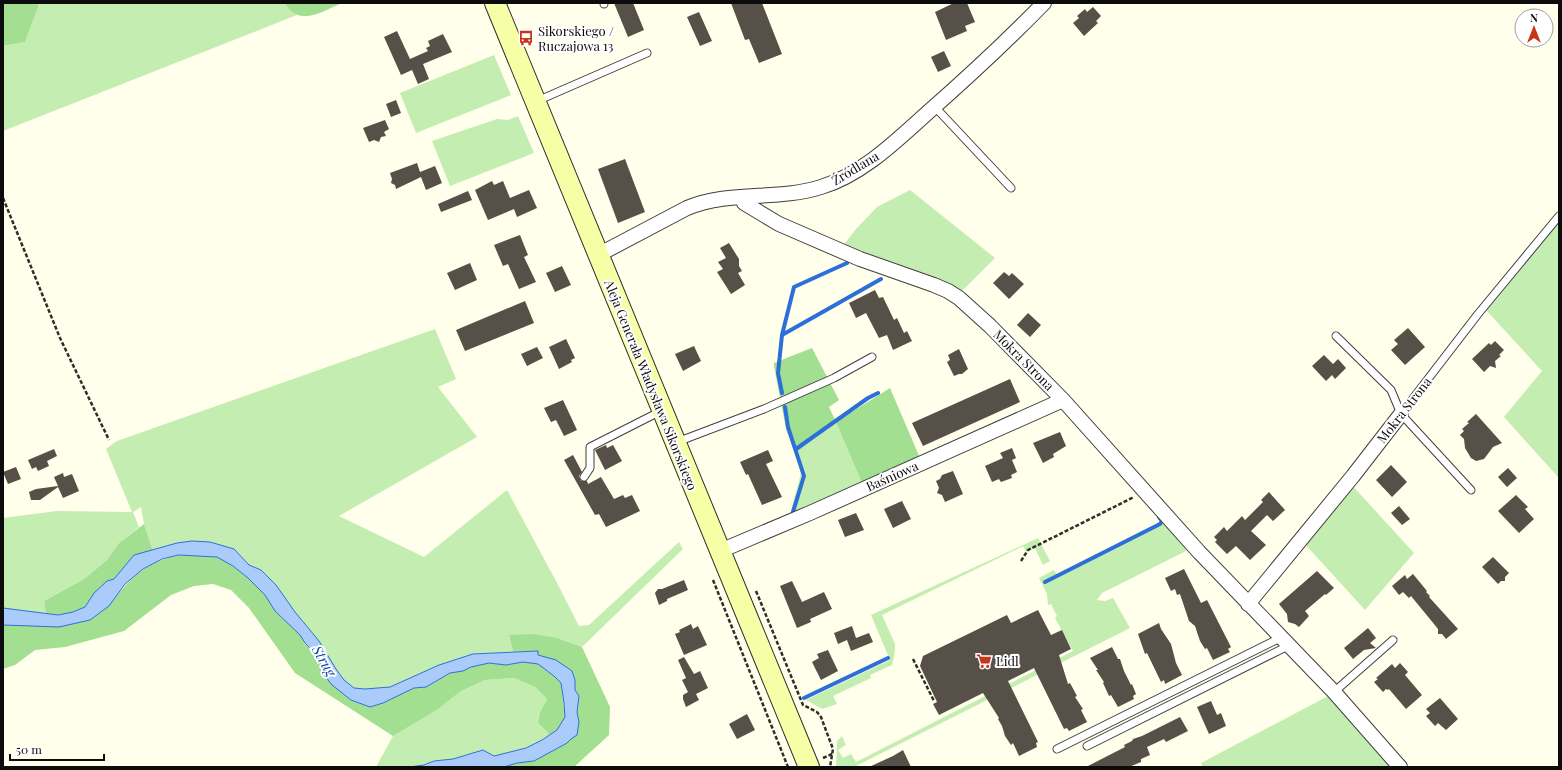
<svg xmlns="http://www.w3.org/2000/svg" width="1562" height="770" font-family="'Playfair Display',serif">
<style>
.green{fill:#c4edb2}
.forest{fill:#a2df90}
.water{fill:#abccfb;stroke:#2c6fd8}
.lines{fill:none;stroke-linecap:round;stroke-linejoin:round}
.stream{stroke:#2c6fd8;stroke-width:4}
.building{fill:#565048}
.service-casing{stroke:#3f3f3f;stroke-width:9}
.minor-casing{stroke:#3f3f3f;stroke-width:16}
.secondary-casing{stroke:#2e2e2e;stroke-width:22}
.path{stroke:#2e2e2e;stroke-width:2.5;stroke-dasharray:4 2;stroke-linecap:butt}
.service{stroke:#fff;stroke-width:7}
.minor{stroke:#fff;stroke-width:14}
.secondary{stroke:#f6ffa6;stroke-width:20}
.labels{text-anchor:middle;stroke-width:4;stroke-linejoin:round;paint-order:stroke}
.poi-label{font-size:13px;fill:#0c0c0c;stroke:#fff;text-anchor:start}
.street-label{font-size:13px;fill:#0c0c0c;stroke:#fff}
.water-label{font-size:14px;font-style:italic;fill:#0c43a8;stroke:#fff}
</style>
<rect width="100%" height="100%" fill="#ffffeb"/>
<path class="green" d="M43,3H285L297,15L3,131V46L25,42L39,5Z
M494,55L511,95L416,133L400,93Z
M518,116L534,153L450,186L432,141L497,119L508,120Z
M910,190L995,258L960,293L842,247L856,229L877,207Z
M1559,222V478L1504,417L1542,371L1486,310Z
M435,329L456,379L438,387L477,437L339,516L424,557L507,490L556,581L579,626L589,625L679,542L683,549L582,647L557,638L509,635L513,652L473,654L439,665L390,687L365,689L354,688L344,680L336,669L319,641L261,570L249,565L234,549L210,542L192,541L177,543L153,551L144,524L141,507L133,512L139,527L119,543L107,560L84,579L44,601L46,614L3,608V518L57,511L132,512L106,449L117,441Z
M836,422L862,483L790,515L801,473L795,454Z
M1350,483L1414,553L1365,610L1303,542Z
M1166,522L1187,549L1186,551L1102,593L1097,600L1105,601L1113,598L1130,628L854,767H836L837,741L842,736L846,745L838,750L843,758L851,754L856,762L1073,651L1055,618L1057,616L1051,604L1048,605L1047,594L1039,578L1054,570L1058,577Z
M1038,538L1050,561L1043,565L1035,548L1026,552L1023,546L882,615L895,644V651L892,665L870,675L871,678L833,696L837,704L822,709L806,700L890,660L871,615Z
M514,678L535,687L547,699L540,712L538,723L550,735C533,747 514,752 494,756L483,750L453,759L434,761L424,765L409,767H376L393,736L437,710L461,691L485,680Z
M1330,695L1394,767H1203L1201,763Z"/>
<path class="forest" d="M3,3H38L39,5L25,42L3,46Z
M285,3H342C323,11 299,28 285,3Z
M812,348L839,400L829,407L836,422L890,388L920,458L862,483L836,422L795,454L786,429L774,366V363Z
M144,524L153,551L134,555L114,579L107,581L94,593L85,607L73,612L58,615L46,614L44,601L84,579L107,560L119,543Z
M178,555L217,557L233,566L248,578L265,595L275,611L300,635L305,644L317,656L325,676L351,700L370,707L383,703L414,688L426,687L450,673L463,671L471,667L489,663L506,665L523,662L538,664L554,676L561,683L565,717L557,730L550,735L538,723L540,712L547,699L535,687L514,678L485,680L461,691L437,710L393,736L295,673L249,608L231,590L213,584L194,586L171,595L124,631L65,647L35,650L15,665L3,669V625H21L109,606C130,578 143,564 178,555Z
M533,634L557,638L582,647L610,707L609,735L574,767H504L517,763L534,761L567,743L579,722L577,712L579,696L575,690V680L556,660L537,655L538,652L530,651L513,652L509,635Z"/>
<path class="water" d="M192,541L210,542L234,549L249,565L261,570L276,585L295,612L319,641L336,669L344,680L354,688L365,689L390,687L439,665L473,654L538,651V655L556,660L572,671L575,680V690L579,696L577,712L579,722L577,735L571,739L567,743L534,761L517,763L504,767H409L424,765L434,761L453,759L483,750L494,756L526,748L542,740L557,730L565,717L564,703L561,683L554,676L538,664L523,662L506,665L489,663L471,667L463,671L450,673L426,687L414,688L383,703L370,707L351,700L332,685L325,676L317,656L305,643L300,635L275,611L265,595L248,578L233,566L217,557L178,555L162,559L143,569L125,584L109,606L90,620L59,627L3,625V608L58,615L73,612L85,607L94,593L107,581L114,579L134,555L177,543Z"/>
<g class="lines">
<path class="stream" d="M782,335L881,279
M782,393L778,373L782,335L794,287L847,263
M785,407L788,427L804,476L792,515L789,516
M796,449L868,398L878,393
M1045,582L1160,524L1162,521L1159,517
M804,698L888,658"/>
</g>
<path class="building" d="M614,3H633L644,30L628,37Z
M731,3H762L782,54L759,63L749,39L745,40Z
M954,3H967L975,22L965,26L967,31L946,40L935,12Z
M1093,7L1101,16L1096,21L1098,23L1084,36L1073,23L1079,18L1077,16L1085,9L1087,12Z
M699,12L712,41L700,46L687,17Z
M397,31L410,59L428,51L426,48L430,46L428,41L443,34L452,52L423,64L429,79L418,84L412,70L401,75L384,37Z
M944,51L951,66L938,72L931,57Z
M396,100L401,113L391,117L386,104Z
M385,120L389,129L384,132L386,136L381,137L379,142L374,140L369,142L363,128Z
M625,159L645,212L618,223L598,169Z
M417,163L420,172L435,166L442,183L426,190L421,177L396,189L395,185L391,183L392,179L390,173Z
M492,181L494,185L503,181L510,198L529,190L537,208L517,217L514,209L488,220L475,190Z
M468,191L472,200L441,212L438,204Z
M520,235L528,255L524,257L536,282L519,289L508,264L503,266L494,245Z
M729,243L739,259V266L742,271L738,273L745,285L731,294L717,272L723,269L718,262L726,258L720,248Z
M470,263L477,280L455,290L447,273Z
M562,266L571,285L555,292L546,273Z
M1004,272L1009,276L1012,273L1024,284L1009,299L993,283Z
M875,290L879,298L883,297L894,320L897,318L904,333L907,331L912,341L893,350L887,335L879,338L866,313L856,318L849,303Z
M525,301L534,323L465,351L456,330Z
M1028,313L1041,325L1030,337L1017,325Z
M1408,328L1425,347L1405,365L1391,350L1398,344L1394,340Z
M566,339L575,358L571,360L572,362L559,369L549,347Z
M1495,341L1504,350L1499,355L1501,356L1495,361L1496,368L1490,366L1484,372L1472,359L1489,343L1491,345Z
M694,346L701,361L683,371L675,354Z
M537,347L543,358L527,366L521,354Z
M959,349L968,369L962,374H959L954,376L947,362L950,360L948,355Z
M1324,355L1333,364L1338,359L1346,368L1335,379L1332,375L1326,381L1312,366Z
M1010,379L1020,402L923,446L912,423Z
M563,400L577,430L564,436L556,420L551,422L544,408Z
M1476,414L1502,443L1493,447L1484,459L1476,461L1471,458L1465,448L1464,439L1460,435L1464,431L1462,429L1469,423L1467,422Z
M1060,432L1066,446L1053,454L1054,457L1043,463L1033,443Z
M606,445L607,448L613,445L622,461L605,470L595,450Z
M1012,448L1016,458L1012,460L1017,472L1011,475L1012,478L1001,482L999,479L992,482L985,466L1003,458L1000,453Z
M54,449L57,456L47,461L49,466L38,471L36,467L32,469L28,460Z
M768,450L773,461L766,464L782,497L762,505L748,474L746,475L740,462Z
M573,455L582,472L579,476L581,481H587L588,484L601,477L614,499L623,495L625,498L632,495L640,511L606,527L599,514L595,515L564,460Z
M1391,465L1407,482L1392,497L1376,480Z
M16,467L21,479L8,484L3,472Z
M1508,468L1517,478L1507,487L1498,477Z
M953,471L963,494L945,502L942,495L937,493L939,488L936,481L940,479L942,475Z
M63,473L64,477L72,474L79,491L63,498L58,487L40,500H31L29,492L36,489L58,486L54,477Z
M1269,492L1285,510L1273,521L1267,515L1251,531L1266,545L1250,560L1236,546L1227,554L1215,542L1217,540L1214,537L1224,527L1227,531L1242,516L1245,520L1263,502L1261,500Z
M1516,495L1528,507L1525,509L1534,519L1519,533L1498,511Z
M902,501L911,519L893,528L884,509Z
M1399,506L1410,519L1402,525L1391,513Z
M856,513L864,530L845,537L838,520Z
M1493,557L1509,573L1505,577V581H1501L1498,584L1482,567Z
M1184,569L1201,603L1207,600L1231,647L1228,649L1230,652L1213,660L1207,648L1205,649L1200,641L1195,626L1189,621L1180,594L1177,595L1175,589L1171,591L1165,578Z
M1317,571L1334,588L1326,595L1325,594L1305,611L1309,616L1299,627L1295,624L1288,622L1287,614L1279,604Z
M1413,574L1427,591L1426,592L1430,596L1429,597L1458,629L1446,639L1442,634H1438V629L1434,624L1411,596L1409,598L1403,592L1399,595L1392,586L1405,575L1407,579Z
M684,580L688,590L667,599V601L659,605L655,593L658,589H662Z
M792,581L802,602L824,592L832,609L810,619L811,622L797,628L780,586Z
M1038,610L1051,635L1062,630L1071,649L1059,655L1068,684L1070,683L1077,696L1075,697L1083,709L1081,710L1087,722L1069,731L1067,728L1064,729L1034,668L1008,681L1038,742L1036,743L1037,747L1019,756L1013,743L1011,745L1005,736L1002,726L998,719L999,718L983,693L939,715L933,704L937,702L920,666L923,656L1007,615L1011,623Z
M1159,623L1161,629L1171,644L1176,663L1182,675L1165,684L1164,680L1161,682L1147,653L1145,654L1138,634Z
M691,624L693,629L698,626L707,645L684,655L675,634L680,632L679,630Z
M852,626L856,638L869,633L873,642L851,651L847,640L838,644L834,633Z
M1368,628L1376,638L1370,643L1376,648L1364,650L1353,659L1344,648Z
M1112,647L1118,659H1120L1124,671L1131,685L1132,684L1136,694L1133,696L1134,699L1118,707L1111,695L1109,696L1103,683L1104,682L1096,670H1098L1090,658Z
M828,650L838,671L821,680L812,662L819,658L817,654Z
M684,657L694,674L700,671L708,688L696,694L699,700L686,707L683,699V695L688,692L682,680L686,678L678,660Z
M1400,663L1408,672L1405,675L1422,695L1406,709L1389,689L1388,690L1386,689L1383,692L1374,682L1378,679L1376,678L1392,664L1395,668Z
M1440,698L1458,719L1446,730L1438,723L1435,726L1426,716L1430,713L1426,709Z
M1211,701L1217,715L1221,713L1226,726L1209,734L1197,707Z
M747,714L755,730L737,739L729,724Z
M1180,717L1188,731L1166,742L1164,739L1147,747L1150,755L1141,759V762L1129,767H1086L1125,747L1124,745L1132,741L1133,739L1142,736Z
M903,750L911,767H869L893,756Z"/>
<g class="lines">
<g class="service-casing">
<path id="service" d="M604,3V4
M537,101L647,53
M935,107L1011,188
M1336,336L1391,390L1401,414L1471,490
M1401,414L1478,314L1559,216
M677,442L764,409L834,378L872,357
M584,477L590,468V447L661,411
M1334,692L1393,640
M1087,746L1288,646
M1057,749L1280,638"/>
</g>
<g class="minor-casing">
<path id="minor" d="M742,197L744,203L779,224L860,259L934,285L948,291L959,298L990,326L1063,400L1199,552L1334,692L1400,767
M598,255L687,208C730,190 777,201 821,187C861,175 894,143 925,115C966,79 1006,42 1044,3
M720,551L810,513L1063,400
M1248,604L1353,476L1401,414"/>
</g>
<g class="secondary-casing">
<path id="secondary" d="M495,3L809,767"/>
</g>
<path class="path" d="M3,198L60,338L109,440
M1021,561L1028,550L1134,497
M713,580L788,767
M756,591L803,705L817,712L821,717L833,749L830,767
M913,659L934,701
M823,758L832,754"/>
<use href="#service" class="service"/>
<use href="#minor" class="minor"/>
<use href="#secondary" class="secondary"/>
</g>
<defs>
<g id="bus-bare" transform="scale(1.2)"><path d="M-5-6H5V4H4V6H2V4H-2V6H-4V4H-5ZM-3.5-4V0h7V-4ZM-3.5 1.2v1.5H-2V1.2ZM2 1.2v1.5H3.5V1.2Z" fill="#c73619" stroke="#fff" stroke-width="2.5" paint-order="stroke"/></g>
<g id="supermarket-bare" transform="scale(1.2)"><path d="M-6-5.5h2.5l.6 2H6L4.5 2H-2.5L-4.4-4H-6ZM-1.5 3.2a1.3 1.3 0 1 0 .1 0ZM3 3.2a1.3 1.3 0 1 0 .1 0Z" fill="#c73619" stroke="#fff" stroke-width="2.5" paint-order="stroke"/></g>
</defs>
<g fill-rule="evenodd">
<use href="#bus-bare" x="526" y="38"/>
<use href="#supermarket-bare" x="984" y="661"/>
</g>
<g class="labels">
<g class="poi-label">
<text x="538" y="36">Sikorskiego /<tspan x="538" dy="15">Ruczajowa 13</tspan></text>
<text x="996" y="666">Lidl</text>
</g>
<g class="street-label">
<text transform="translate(855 168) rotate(-31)" y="5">Źródlana</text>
<text transform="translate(1024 360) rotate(45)" y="5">Mokra Strona</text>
<text transform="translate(651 385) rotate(68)" y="5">Aleja Generała Władysława Sikorskiego</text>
<text transform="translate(1404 410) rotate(-52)" y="5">Mokra Strona</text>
<text transform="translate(892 476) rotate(-24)" y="5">Baśniowa</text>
</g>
<g class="water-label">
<text transform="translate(324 661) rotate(60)" y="5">Strug</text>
</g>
</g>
<rect width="1562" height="770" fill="none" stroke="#0c0c0c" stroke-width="8"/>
<g transform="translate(1534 28)"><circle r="19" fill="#ffffff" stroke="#9e9e9e"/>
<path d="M0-3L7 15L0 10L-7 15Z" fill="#c73619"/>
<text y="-6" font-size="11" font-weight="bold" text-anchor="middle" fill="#0c0c0c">N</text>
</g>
<path d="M10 754v6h94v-6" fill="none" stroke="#0c0c0c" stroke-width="2"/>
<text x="16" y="754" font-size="12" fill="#0c0c0c" stroke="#ffffff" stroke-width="3" paint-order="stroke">50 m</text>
</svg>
